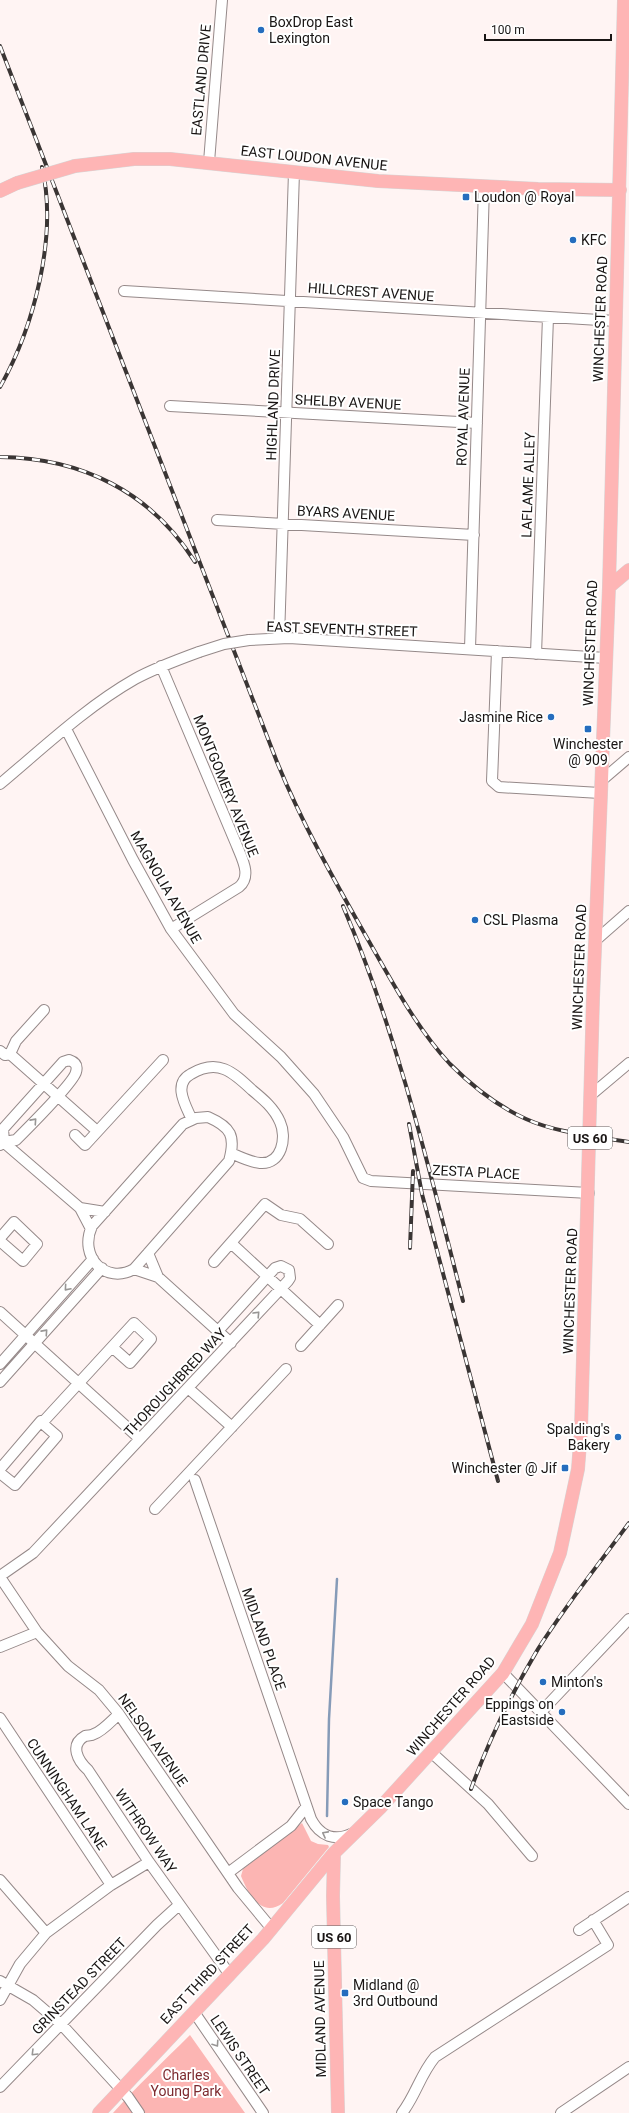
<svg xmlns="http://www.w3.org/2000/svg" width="629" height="2113" font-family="Roboto,sans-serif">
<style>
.green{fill:#fcb5b3}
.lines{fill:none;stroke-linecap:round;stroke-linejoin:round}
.stream{stroke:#869bb8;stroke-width:2.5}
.minor-casing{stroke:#958989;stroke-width:12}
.major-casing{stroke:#d6d5d5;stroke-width:14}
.minor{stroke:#fff;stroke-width:10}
.major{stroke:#feb5b5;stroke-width:13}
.rail-casing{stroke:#3a3534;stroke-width:4}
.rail{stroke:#fff;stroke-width:2.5;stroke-dasharray:8;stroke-linecap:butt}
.minor-bridge-casing{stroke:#958989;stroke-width:12;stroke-linecap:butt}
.major-bridge-casing{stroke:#d6d5d5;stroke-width:14;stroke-linecap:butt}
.minor-bridge{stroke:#fff;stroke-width:10}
.major-bridge{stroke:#feb5b5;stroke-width:13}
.oneway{stroke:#989695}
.poi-dot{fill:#256dbe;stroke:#fff;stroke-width:1.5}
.labels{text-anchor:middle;stroke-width:4;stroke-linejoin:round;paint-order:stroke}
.shield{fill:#fff;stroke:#5e5b5a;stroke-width:1}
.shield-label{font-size:13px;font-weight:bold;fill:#191514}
.poi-label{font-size:14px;fill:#191514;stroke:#fff;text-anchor:start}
.street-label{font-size:14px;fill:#191514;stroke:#fff}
.park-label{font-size:14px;fill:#7c292e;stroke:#fff}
</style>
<rect width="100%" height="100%" fill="#fff4f3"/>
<path class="green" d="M302,1823L311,1841L318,1844L328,1845L329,1847L283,1903C261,1919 248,1893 241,1876L243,1869Z
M190,2035L245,2113H113C137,2086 164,2061 190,2035Z"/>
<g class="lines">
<path class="stream" d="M327,1816L329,1719L337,1579"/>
<g class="minor-casing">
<path id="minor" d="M209,162L222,0
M124,291L616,321
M170,406L477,423
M217,520L474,535
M279,638L294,172
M249,640L289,638L606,658
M470,649L484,187
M497,651L492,781L499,787L600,793
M536,654L548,317
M161,666L237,846C242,859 252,876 239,887L171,929
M66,729L133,860L171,929L234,1014L281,1057L314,1094L343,1137L363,1178L371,1181L589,1193
M601,781L629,757
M0,784C43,748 86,707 135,679C155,668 177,660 199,652
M596,940L629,911
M0,1051L5,1055L10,1054L97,1131
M10,1054L16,1041L44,1010
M591,1095L629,1063
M208,1117C231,1127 236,1136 229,1161L134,1269C106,1285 78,1257 92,1226L183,1124L196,1118Z
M192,1120C186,1106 172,1084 191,1074C218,1058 233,1072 252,1090C263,1099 274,1108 280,1122C287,1137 282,1165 260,1163C250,1162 240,1157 231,1153
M75,1135L85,1145L163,1060
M1,1140L80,1208
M0,1145L4,1142L16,1140C27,1129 74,1082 76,1072C78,1065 75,1062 69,1060L63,1062L3,1129L4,1142
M91,1229L80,1208L105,1212
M0,1238L14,1222L37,1244L23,1261L0,1241
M231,1243L320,1325
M214,1262L265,1204L281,1215L300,1219L328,1244
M134,1269L158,1277L148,1253
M158,1277L231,1343
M0,1312L140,1439
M301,1346L338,1305
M0,1364L93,1259
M0,1382L102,1268
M188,1388L232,1427
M0,1469L41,1421L42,1423L134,1323L151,1339L130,1363L112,1347
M0,1473L15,1485L57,1436L42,1423
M195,1480L311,1819C320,1836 335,1842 353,1833
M155,1509L286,1369
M0,1576L33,1553L288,1281L290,1278L289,1270L281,1266L275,1268L218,1331
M0,1577L37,1632L68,1666L99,1690L119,1714L238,1888L272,1929
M0,1647L37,1632
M503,1673L629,1804
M541,1712L629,1619
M119,1714C112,1720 103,1731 94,1734C91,1736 88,1735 85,1736C69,1745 78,1761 88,1770L149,1862L230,1975
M0,1718L111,1885
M432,1753L488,1804L532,1856
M228,1873L291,1826L306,1807
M0,1880L46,1933
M579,1930L629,1897
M0,1981L33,2000L62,2025L128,2097L139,2113
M0,2000L20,1964L46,1933L111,1885L149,1862
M194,2012L263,2113
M0,2087L157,1925L179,1905
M402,2113C416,2095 420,2075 435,2057L608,1945L593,1920
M561,2113L629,2067"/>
</g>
<g class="major-casing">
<path id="major" d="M75,166L134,159H170L378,181L538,189L620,190
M0,191L17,183
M609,587L629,570
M334,1853L333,1896L338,2113
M99,2113L263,1939L334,1853L380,1808L503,1673L532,1624L560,1553L578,1469L581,1430L593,998L609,587L624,0"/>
</g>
<use href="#minor" class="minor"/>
<use href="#major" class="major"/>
<g class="rail-casing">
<path id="rail" d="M0,46L277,762C303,826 337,885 371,945C394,985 418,1030 450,1064C472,1086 497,1106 526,1119C557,1133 595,1136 629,1142
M0,387C34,327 58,236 42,167
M0,457C82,458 151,492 195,562
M343,906C397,1033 429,1168 463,1301
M409,1124L422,1194L498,1481
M410,1248L413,1171
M471,1789C489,1740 511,1694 538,1649C566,1605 598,1565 629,1523"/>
</g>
<use href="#rail" class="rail"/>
<g class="minor-bridge-casing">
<path id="minor-bridge" d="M199,652L224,644L249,640"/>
</g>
<g class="major-bridge-casing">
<path id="major-bridge" d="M17,183L75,166"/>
</g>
<use href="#minor-bridge" class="minor-bridge"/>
<use href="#major-bridge" class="major-bridge"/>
</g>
<defs><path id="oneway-chevron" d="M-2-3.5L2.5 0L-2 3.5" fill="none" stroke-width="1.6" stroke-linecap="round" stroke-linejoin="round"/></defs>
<g class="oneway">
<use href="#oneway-chevron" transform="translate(34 1121) rotate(-48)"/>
<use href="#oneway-chevron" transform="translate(67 1288) rotate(131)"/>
<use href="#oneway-chevron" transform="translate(257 1314) rotate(-47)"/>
<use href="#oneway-chevron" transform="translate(45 1332) rotate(-48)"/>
<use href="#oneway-chevron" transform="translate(325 1834) rotate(-152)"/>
<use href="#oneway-chevron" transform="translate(216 2044) rotate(56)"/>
<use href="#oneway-chevron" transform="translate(34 2053) rotate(135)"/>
</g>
<g class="poi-dot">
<circle cx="261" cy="30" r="4"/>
<rect x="462" y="193" width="8" height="8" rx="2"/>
<circle cx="573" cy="240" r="4"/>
<circle cx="551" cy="717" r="4"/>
<rect x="584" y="725" width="8" height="8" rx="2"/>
<circle cx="475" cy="920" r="4"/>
<circle cx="618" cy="1437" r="4"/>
<rect x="561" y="1464" width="8" height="8" rx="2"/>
<circle cx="543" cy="1682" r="4"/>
<circle cx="562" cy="1712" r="4"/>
<circle cx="345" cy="1802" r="4"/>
<rect x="341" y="1989" width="8" height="8" rx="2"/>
</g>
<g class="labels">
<g class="shield">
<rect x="568" y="1127" width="44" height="22" rx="3"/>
<rect x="312" y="1926" width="44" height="22" rx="3"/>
</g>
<g class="shield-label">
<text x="590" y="1143">US 60</text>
<text x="334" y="1942">US 60</text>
</g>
<g class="poi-label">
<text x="269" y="27">BoxDrop East<tspan x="269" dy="16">Lexington</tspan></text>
<text x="474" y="202">Loudon @ Royal</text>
<text x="581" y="245">KFC</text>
<text x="543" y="722" text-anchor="end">Jasmine Rice</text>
<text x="588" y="749" text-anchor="middle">Winchester<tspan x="588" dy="16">@ 909</tspan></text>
<text x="483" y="925">CSL Plasma</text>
<text x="610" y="1434" text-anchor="end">Spalding's<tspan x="610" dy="16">Bakery</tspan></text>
<text x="557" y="1473" text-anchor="end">Winchester @ Jif</text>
<text x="551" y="1687">Minton's</text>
<text x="554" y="1709" text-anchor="end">Eppings on<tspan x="554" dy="16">Eastside</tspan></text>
<text x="353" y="1807">Space Tango</text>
<text x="353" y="1990">Midland @<tspan x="353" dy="16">3rd Outbound</tspan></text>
</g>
<g class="street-label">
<text transform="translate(201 80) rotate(-85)" y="5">EASTLAND DRIVE</text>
<text transform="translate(314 158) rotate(6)" y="5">EAST LOUDON AVENUE</text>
<text transform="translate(371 292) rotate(4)" y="5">HILLCREST AVENUE</text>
<text transform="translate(600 319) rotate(-88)" y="5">WINCHESTER ROAD</text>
<text transform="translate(348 402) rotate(3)" y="5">SHELBY AVENUE</text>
<text transform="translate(273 405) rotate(-88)" y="5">HIGHLAND DRIVE</text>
<text transform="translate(463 417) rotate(-88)" y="5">ROYAL AVENUE</text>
<text transform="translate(528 485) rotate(-88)" y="5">LAFLAME ALLEY</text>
<text transform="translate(346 513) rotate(3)" y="5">BYARS AVENUE</text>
<text transform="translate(342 629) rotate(2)" y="5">EAST SEVENTH STREET</text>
<text transform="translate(590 643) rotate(-88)" y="5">WINCHESTER ROAD</text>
<text transform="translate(226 786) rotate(68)" y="5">MONTGOMERY AVENUE</text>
<text transform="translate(166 887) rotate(60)" y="5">MAGNOLIA AVENUE</text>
<text transform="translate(579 967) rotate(-88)" y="5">WINCHESTER ROAD</text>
<text transform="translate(476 1172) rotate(3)" y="5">ZESTA PLACE</text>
<text transform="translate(570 1291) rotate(-88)" y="5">WINCHESTER ROAD</text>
<text transform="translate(175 1382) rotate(-47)" y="5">THOROUGHBRED WAY</text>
<text transform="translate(264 1639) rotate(71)" y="5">MIDLAND PLACE</text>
<text transform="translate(451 1706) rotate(-49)" y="5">WINCHESTER ROAD</text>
<text transform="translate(153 1740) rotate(55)" y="5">NELSON AVENUE</text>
<text transform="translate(67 1794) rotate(56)" y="5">CUNNINGHAM LANE</text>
<text transform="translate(146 1831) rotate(56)" y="5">WITHROW WAY</text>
<text transform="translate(207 1974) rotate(-47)" y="5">EAST THIRD STREET</text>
<text transform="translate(79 1986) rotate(-46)" y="5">GRINSTEAD STREET</text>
<text transform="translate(320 2019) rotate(-91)" y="5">MIDLAND AVENUE</text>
<text transform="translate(240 2055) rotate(56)" y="5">LEWIS STREET</text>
</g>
<g class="park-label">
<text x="186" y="2080">Charles<tspan x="186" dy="16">Young Park</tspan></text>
</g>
</g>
<path d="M485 34v6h126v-6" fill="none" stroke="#191514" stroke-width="2"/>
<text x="491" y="34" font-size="12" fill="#191514" stroke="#ffffff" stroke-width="3" paint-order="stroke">100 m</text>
</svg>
